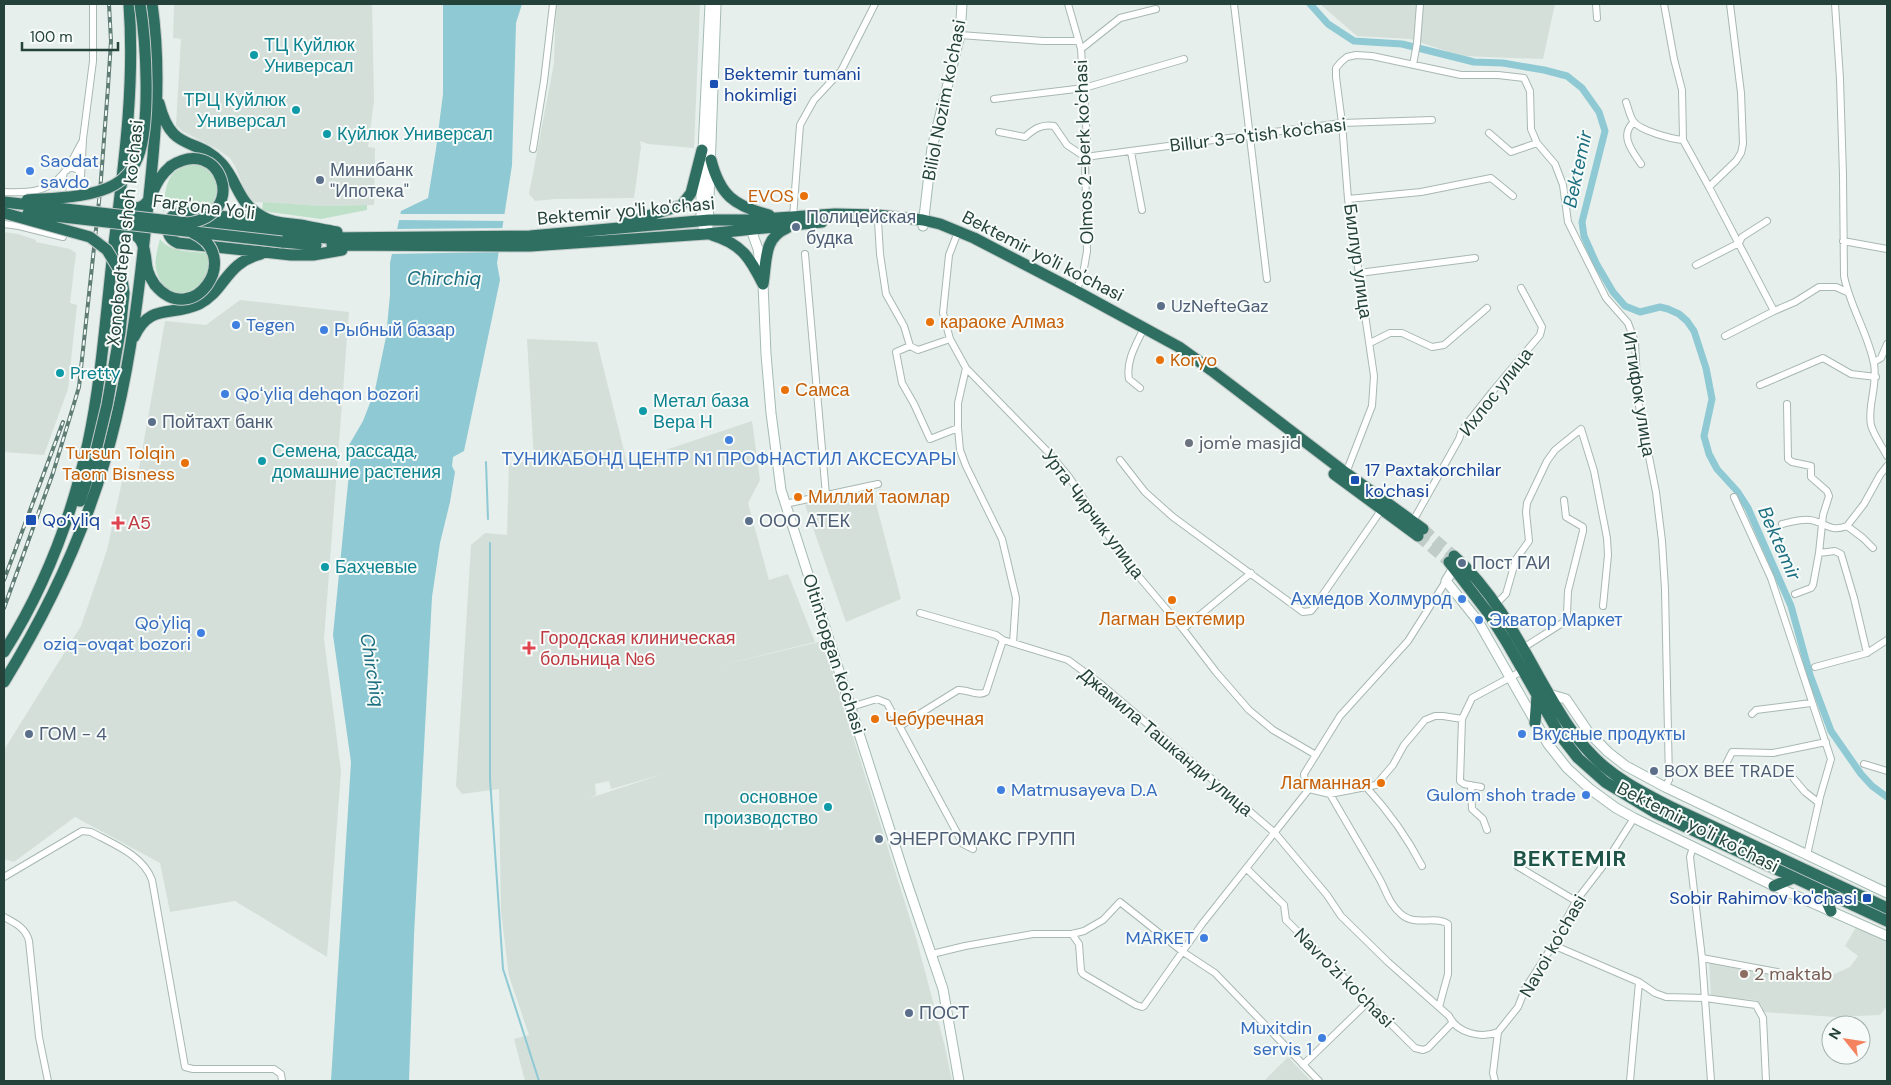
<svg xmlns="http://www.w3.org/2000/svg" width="1891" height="1085" font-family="'DM Sans',sans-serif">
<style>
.built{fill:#d4dfda;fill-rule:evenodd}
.green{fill:#bfe0c8}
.water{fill:#8ec9d4}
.pier{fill:#e6efeb}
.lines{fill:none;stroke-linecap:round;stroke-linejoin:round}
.stream{stroke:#8ec9d4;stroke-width:2}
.canal{stroke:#8ec9d4;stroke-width:7}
.highway-tunnel{stroke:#bfccc8;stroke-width:11;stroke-dasharray:11 5.5;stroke-linecap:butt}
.street-casing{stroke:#a8b8b2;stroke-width:8}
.secondary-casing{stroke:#a4bbb3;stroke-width:11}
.highway-casing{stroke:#c2cac8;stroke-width:13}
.street{stroke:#fff;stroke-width:6}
.secondary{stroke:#fff;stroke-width:9}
.highway{stroke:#2f6f62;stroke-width:11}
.rail-casing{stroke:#5f7d75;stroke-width:4}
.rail{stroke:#f7fbf9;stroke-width:2;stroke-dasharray:5.5;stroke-linecap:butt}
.highway-bridge-casing{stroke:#c2cac8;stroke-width:13;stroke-linecap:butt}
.highway-bridge{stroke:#2f6f62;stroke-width:11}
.culture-dot{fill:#0f9aa8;stroke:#f7fbf9;stroke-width:2}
.transit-dot{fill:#1a4fb4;stroke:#f7fbf9;stroke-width:2}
.shop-dot{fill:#3f7fe0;stroke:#f7fbf9;stroke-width:2}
.service-dot{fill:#5c6f8a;stroke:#f7fbf9;stroke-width:2}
.food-dot{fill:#e8710a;stroke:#f7fbf9;stroke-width:2}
.worship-dot{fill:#6b7280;stroke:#f7fbf9;stroke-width:2}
.health-dot{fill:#e0444e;stroke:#f7fbf9;stroke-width:2}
.education-dot{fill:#8d6e63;stroke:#f7fbf9;stroke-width:2}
.labels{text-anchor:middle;stroke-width:4;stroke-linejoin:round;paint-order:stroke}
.culture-label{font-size:18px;fill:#0d838f;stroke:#f7fbf9;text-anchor:start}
.transit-label{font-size:18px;fill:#164399;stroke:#f7fbf9;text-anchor:start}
.street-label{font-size:18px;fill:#24423a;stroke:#f7fbf9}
.shop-label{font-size:18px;fill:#366cbe;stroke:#f7fbf9;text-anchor:start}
.service-label{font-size:18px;fill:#4e5e75;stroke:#f7fbf9;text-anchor:start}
.food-label{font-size:18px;fill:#c56008;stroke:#f7fbf9;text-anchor:start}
.worship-label{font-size:18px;fill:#5b616d;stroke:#f7fbf9;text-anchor:start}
.health-label{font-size:18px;fill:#be3a42;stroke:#f7fbf9;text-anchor:start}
.education-label{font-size:18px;fill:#785e54;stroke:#f7fbf9;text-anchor:start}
.water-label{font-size:19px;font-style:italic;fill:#1c6f80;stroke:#f7fbf9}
.district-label{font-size:22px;font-weight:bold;letter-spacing:1px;fill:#1f5548;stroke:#f7fbf9}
</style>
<rect width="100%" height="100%" fill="#e6efeb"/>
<path class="built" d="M174,4H372L374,100L368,147L375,148L374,205L322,206L254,202L246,193L235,166L230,158L217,149L182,131L176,125L181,39L173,38Z
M556,4H700L694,148L648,144L640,141L641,147L634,198L555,199L535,201L529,194L554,63Z
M1320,4H1555L1543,59L1461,56L1410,39L1357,36Z
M4,232L18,234L36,240V242L70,249L76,253L70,303L77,305L68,389L44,455L4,452Z
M240,300L349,312L324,639L341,771L327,957L235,901L170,912L160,863L75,817L14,862L4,859V750L81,626L107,550L123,477L137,480L165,321L206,325Z
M527,339L597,342L627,463L752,421L760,480L748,503L769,580L788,574L815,642L713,667L823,641L917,941L945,1047L952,1081H525L514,1039L529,1035L509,976L501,912L499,789L462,794L456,786L471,545L485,533L507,535L509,463L534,461ZM663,774L590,798L596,795L595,784L609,781L611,789Z
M873,492L901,599L846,622L805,505Z
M1856,927L1887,940V1006L1880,1015L1835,1017L1763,1012L1762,1006L1756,1000L1711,997L1709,961L1819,981L1850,967L1858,956L1845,946Z
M1288,1057L1311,1081H1265V1080Z"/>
<path class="green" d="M195,164C219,170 222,188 211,207L175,205L163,212C166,187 165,168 195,164Z
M263,202L322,206L367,205V210L321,219L262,211Z
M160,239C171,253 190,251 207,253C217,294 165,310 156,269C154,260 158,248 160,239Z"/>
<path class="water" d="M443,4H522L516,23L512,165L497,263L500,280L464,451L453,457L452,466L455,472L450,502L440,543L432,597L414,935L409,1081H331L351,762L333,635L351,453L349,445L363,421L375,390L386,337L390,295V263L401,211L428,198L436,149L443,94Z"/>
<path class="pier" d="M398,214H507L506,221L397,220Z
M505,228L501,252L389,254L395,229Z"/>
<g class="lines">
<path class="stream" d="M486,462L488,519
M490,543V779L503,969L539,1081"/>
<path class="canal" d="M1310,4L1328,24L1354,41L1402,44L1474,62L1503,63L1544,70L1567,76L1582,88L1599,112L1605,131L1582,222L1584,236L1596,263L1613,292L1625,306L1640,312L1660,307L1668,309L1679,314L1687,321L1694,331L1706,368L1712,399L1704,436L1709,454L1717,469L1737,491L1748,508L1791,606L1810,675L1831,731L1861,774L1872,786L1887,797"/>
<path class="highway-tunnel" d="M1423,529L1454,556
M1418,536L1449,562"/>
<g class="street-casing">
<path id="street" d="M1068,4L1081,49L1087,139L1085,157L1087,251L1083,274L1076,291
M1234,4L1267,279
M1596,4L1597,18
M1664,4L1674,59L1682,90L1683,140L1709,187L1774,311L1795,302L1819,287H1836L1847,292
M1835,4L1840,79L1843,175L1844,276C1850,307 1868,333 1874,364C1878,386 1867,406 1871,425C1874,436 1882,446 1887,456
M960,35L1043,41H1078
M1081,49L1120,18L1156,9
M1413,65L1417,43L1420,4
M994,99L1084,88L1184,59
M1626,102C1628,108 1630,116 1633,121C1640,131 1672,139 1683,140
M1634,122C1619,135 1632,151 1641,164
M999,132L1025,137C1034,129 1041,124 1054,126L1067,145L1085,157L1342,123L1432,120
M1489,133L1511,152L1537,143
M533,149L544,81L553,4
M1131,152L1142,210
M63 177a9 9 0 1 1 18 0a9 9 0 1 1-18 0Z
M67,170L82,142
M81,177L83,139L93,61V4
M1709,187L1736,161L1741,153L1743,144L1741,93L1730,4
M4,192C27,193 47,193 63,174
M68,198L70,187
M1348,199L1421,192L1491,178L1513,196
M793,217L800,125L814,100L841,71L875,4
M878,221L880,254L886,294L904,326L910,346L896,352L902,383L914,404L930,439L958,428
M4,224L19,226L63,237L66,215
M956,237L949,255L943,313L950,339L966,368L1050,454L1069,477L1125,560L1183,629L1216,672L1249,710L1273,730L1316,755
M1843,241L1887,249
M805,254L826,495
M1696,265L1739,243L1742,237L1767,221
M1359,273L1475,258
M1725,336L1774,311
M1370,343L1390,333H1402L1432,347L1444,345L1487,308
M910,346L918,350L950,339
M1874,362L1881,358L1887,344
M966,368L958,403V428L960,450L966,466L1002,539L1016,598L1013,643
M1760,385L1823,358L1851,374L1876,377
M1140,388L1129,379C1126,363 1134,348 1141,334
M1787,404L1788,459L1792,462L1811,466V477L1827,491L1829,496L1823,515L1819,553L1813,585L1811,588L1795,594
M1120,460L1145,492L1173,517L1303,612L1311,611L1315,606L1382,509
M1346,473L1372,406L1374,376L1348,199L1342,123L1336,77V68L1341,62L1347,57L1356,55L1372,56L1461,75H1498L1524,78L1530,91L1531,129L1537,143L1555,164L1563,185L1568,222L1606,298L1628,323L1635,342L1638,401L1656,492L1662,541L1665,589L1669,780L1665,787
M1734,497L1771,578L1831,759L1820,797L1807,855
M785,504L878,484
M1413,521L1459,439L1462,430L1492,392L1540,335L1542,327L1521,288
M1782,524C1791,522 1801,519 1810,520C1826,522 1829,533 1847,526L1863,538L1873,548
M1847,526L1864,504L1880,475L1887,466
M1819,553L1835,551L1841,554L1854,598L1867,653
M1495,605L1506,594L1516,559L1529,541L1526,512L1527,503L1547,461L1555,450L1581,429L1594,471L1607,538L1608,555L1603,606
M920,613L996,635L1003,640L1068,660L1102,685L1275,833L1327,895L1341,916L1388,962L1449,1016C1457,1033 1481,1039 1498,1032
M1183,629L1251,573
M1523,648L1564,622L1567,615L1568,591L1583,531V527L1566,517L1564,500
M1815,667L1867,653L1887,640
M851,707L877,699L887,703L963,844L973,849
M1752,714L1756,710L1811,703
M1462,719L1460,781L1464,784L1481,787
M900,726L958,690C967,689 978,697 986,692L1003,640
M1726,764L1732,752L1773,753L1826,742
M1864,764L1887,771
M1794,779L1805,792L1819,803
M1471,785L1472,809L1483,819L1487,830
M1367,788C1389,812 1407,837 1422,866
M1309,789L1330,794L1376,785L1393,765L1404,745L1425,720L1435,716H1443L1462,719L1472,698L1524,670
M1330,794C1346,822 1363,850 1379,878C1386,890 1389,904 1401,914C1415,927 1436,915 1448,924V974L1439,1007
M1693,847L1690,857L1702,958L1711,1081
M1517,866L1576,901
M1247,869L1284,905L1286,920L1415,1048L1423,1050L1428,1048L1452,1023
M4,877L82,831L91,832C113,844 143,855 152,880L185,1067L193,1069H274L281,1074L282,1081
M4,917C15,923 26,928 29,941L39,1037L48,1081
M1072,934L1079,944L1081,971L1083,974L1136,1005L1142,1007L1144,1006L1202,924L1309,789L1305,782L1304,774L1340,716L1408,641L1446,581
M1553,945L1639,982L1655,993L1666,997L1705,998L1756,1005L1763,1018L1766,1081
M932,954L965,946L1033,934H1072L1084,931L1103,920L1120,902L1183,952L1215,973L1319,1081
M1702,958L1777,972
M1303,1065L1368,1002
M1495,1081L1493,1073L1498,1032L1518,1007L1525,989L1553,945L1576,901L1606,862L1634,818
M1630,1081L1639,982"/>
</g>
<g class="secondary-casing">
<path id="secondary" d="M749,224L758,249L763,284L766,354L771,413L781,490L906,880L943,989L959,1081
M708,226L716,4
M923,226L932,148L960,35L962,4
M706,234L701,221V193L710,4
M1454,568L1446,581L1478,621L1548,744L1567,768L1590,789L1616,808L1634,818L1774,886L1887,936
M1549,694L1566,699L1589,733L1608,752L1626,766L1665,787L1887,893"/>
</g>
<g class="highway-casing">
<path id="highway" d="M159,103C172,155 196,135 222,164C238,182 238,204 263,217C274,224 287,223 300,225C312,227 325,230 337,232
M711,160C720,195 734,206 769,215
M121,193C123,205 138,214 147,202C156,188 156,179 171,166
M273,222L182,212C165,214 162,237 178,243L291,255H313L342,250
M188,223L327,238L530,236L709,220H747L835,214L877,215L923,220L940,224L974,238L1076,291L1179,347L1211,370L1346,473L1423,529
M626,223L682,205L691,193L702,150
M712,235C742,244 750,258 763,284
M282,242L316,245
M114,244C120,233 136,229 142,243C149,259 142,267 155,285
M332,245L530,246L706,234L822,222
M763,284C767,261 763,238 787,228
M134,337C150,302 172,317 199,304C226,290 225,263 261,254
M1334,474L1418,536
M80,501L94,459
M1454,556C1491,589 1516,635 1539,677C1555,705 1570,733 1593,756C1614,778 1642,792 1669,806L1887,908
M1449,562L1489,614L1506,641L1560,735L1578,758L1605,782L1656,813L1887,921
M4,652C44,589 72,516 88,443C102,377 106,310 114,244C124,164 135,85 129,4
M4,682C54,601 94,512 116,419C132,352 140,283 147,214C155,144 162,74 152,4
M1535,723L1537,696
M1774,886L1793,878
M1822,891L1831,911"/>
</g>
<use href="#street" class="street"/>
<use href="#secondary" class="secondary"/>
<use href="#highway" class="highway"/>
<g class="rail-casing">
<path id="rail" d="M4,580L63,422
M4,608L53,473L79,387L100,192L108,87L111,41L109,4"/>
</g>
<use href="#rail" class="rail"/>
<g class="highway-bridge-casing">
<path id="highway-bridge" d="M27,200C53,198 91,198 114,185C125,179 133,169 138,157C151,123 146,41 140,4
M4,202L188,223C250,214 220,134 171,166
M4,213L90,237L107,250L121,273L124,293L120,332L107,405L94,459
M28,213L282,242
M155,285C193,330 244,256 193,233"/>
</g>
<use href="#highway-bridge" class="highway-bridge"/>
</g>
<g class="culture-dot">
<circle cx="254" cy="55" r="5"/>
<circle cx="296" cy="110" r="5"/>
<circle cx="327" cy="134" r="5"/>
<circle cx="60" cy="373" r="5"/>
<circle cx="643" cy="411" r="5"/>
<circle cx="262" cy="461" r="5"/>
<circle cx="325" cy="567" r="5"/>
<circle cx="828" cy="807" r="5"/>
</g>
<g class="transit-dot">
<rect x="709" y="79" width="10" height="10" rx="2.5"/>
<rect x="1350" y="475" width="10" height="10" rx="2.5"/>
<rect x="25" y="514" width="12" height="12" rx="2.5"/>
<rect x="1862" y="893" width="10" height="10" rx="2.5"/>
</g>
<g class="shop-dot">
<circle cx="30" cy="171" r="5"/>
<circle cx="236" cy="325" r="5"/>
<circle cx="324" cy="330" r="5"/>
<circle cx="225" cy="394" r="5"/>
<circle cx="729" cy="440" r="5"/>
<circle cx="1462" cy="599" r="5"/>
<circle cx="1479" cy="620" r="5"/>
<circle cx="201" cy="633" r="5"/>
<circle cx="1522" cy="734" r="5"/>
<circle cx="1001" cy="790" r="5"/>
<circle cx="1586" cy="795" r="5"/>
<circle cx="1204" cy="938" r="5"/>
<circle cx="1322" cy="1038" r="5"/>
</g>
<g class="service-dot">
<circle cx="320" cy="180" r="5"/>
<circle cx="796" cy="227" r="5"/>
<circle cx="1161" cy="306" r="5"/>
<circle cx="152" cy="422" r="5"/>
<circle cx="749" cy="521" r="5"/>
<circle cx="1462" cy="563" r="5"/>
<circle cx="29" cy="734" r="5"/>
<circle cx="1654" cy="771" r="5"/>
<circle cx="879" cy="839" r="5"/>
<circle cx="909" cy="1013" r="5"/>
</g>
<g class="food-dot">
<circle cx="804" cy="196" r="5"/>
<circle cx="930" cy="322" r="5"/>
<circle cx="1160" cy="360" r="5"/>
<circle cx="785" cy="390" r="5"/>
<circle cx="185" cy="463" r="5"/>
<circle cx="798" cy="497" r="5"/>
<circle cx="1172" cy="600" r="5"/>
<circle cx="875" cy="719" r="5"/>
<circle cx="1381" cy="783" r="5"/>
</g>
<circle class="worship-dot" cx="1189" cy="443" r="5"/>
<g class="health-dot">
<path d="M115.5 515.5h5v5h5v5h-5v5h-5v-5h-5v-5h5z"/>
<path d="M526.5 640.5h5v5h5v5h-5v5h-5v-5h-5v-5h5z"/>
</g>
<circle class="education-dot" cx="1744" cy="974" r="5"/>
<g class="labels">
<g class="culture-label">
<text x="264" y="51">ТЦ Куйлюк<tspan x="264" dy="21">Универсал</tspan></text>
<text x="286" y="106" text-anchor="end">ТРЦ Куйлюк<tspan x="286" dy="21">Универсал</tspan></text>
<text x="337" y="140">Куйлюк Универсал</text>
<text x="70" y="379">Pretty</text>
<text x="653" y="407">Метал база<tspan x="653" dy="21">Вера Н</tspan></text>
<text x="272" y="457">Семена, рассада,<tspan x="272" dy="21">домашние растения</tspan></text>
<text x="335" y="573">Бахчевые</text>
<text x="818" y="803" text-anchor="end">основное<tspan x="818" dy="21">производство</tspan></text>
</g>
<g class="transit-label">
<text x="724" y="80">Bektemir tumani<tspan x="724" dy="21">hokimligi</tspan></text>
<text x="1365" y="476">17 Paxtakorchilar<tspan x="1365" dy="21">ko'chasi</tspan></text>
<text x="42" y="526">Qo‘yliq</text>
<text x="1857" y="904" text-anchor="end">Sobir Rahimov ko'chasi</text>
</g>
<g class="street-label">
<text transform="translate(944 100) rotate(-79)" y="6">Biliol Nozim ko'chasi</text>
<text transform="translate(1258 135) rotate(-7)" y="6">Billur 3-o'tish ko'chasi</text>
<text transform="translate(1084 152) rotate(-92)" y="6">Olmos 2-berk ko'chasi</text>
<text transform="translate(204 207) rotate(7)" y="6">Farg'ona Yo'li</text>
<text transform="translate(626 211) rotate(-5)" y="6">Bektemir yo'li ko'chasi</text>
<text transform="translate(125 233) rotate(-84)" y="6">Xonobodtepa shoh ko'chasi</text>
<text transform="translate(1043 256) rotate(27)" y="6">Bektemir yo'li ko'chasi</text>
<text transform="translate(1358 261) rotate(82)" y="6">Биллур улица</text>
<text transform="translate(1496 392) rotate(-52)" y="6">Ихлос улица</text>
<text transform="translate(1639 394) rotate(81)" y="6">Иттифок улица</text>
<text transform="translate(1093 514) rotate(53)" y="6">Урта Чирчик улица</text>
<text transform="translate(834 654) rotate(72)" y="6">Oltintopgan ko'chasi</text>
<text transform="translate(1166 742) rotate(40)" y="6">Джамила Ташканди улица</text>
<text transform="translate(1698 827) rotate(27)" y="6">Bektemir yo'li ko'chasi</text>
<text transform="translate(1553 946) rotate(-60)" y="6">Navoi ko'chasi</text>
<text transform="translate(1344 978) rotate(45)" y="6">Navro'zi ko'chasi</text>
</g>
<g class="shop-label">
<text x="40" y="167">Saodat<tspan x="40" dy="21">savdo</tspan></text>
<text x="246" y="331">Tegen</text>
<text x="334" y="336">Рыбный базар</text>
<text x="235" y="400">Qoʻyliq dehqon bozori</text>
<text x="729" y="465" text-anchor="middle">ТУНИКАБОНД ЦЕНТР N1 ПРОФНАСТИЛ АКСЕСУАРЫ</text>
<text x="1452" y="605" text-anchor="end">Ахмедов Холмурод</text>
<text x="1489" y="626">Экватор Маркет</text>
<text x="191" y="629" text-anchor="end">Qo'yliq<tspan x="191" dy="21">oziq-ovqat bozori</tspan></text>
<text x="1532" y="740">Вкусные продукты</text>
<text x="1011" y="796">Matmusayeva D.A</text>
<text x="1576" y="801" text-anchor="end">Gulom shoh trade</text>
<text x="1194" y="944" text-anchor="end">MARKET</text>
<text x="1312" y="1034" text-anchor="end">Muxitdin<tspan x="1312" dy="21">servis 1</tspan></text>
</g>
<g class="service-label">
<text x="330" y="176">Минибанк<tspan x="330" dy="21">"Ипотека"</tspan></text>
<text x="806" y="223">Полицейская<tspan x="806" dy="21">будка</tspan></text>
<text x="1171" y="312">UzNefteGaz</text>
<text x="162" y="428">Пойтахт банк</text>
<text x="759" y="527">ООО АТЕК</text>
<text x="1472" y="569">Пост ГАИ</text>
<text x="39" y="740">ГОМ - 4</text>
<text x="1664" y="777">BOX BEE TRADE</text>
<text x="889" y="845">ЭНЕРГОМАКС ГРУПП</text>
<text x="919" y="1019">ПОСТ</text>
</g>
<g class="food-label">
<text x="794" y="202" text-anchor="end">EVOS</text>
<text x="940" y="328">караоке Алмаз</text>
<text x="1170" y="366">Koryo</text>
<text x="795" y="396">Самса</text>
<text x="175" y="459" text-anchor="end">Tursun Tolqin<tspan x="175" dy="21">Taom Bisness</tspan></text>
<text x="808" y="503">Миллий таомлар</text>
<text x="1172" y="625" text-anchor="middle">Лагман Бектемир</text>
<text x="885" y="725">Чебуречная</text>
<text x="1371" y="789" text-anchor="end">Лагманная</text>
</g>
<g class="worship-label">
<text x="1199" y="449">jom'e masjid</text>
</g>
<g class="health-label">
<text x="128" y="529">А5</text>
<text x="540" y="644">Городская клиническая<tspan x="540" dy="21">больница №6</tspan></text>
</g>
<g class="education-label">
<text x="1754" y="980">2 maktab</text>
</g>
<g class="water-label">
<text transform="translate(1577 169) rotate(-78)" y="7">Bektemir</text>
<text x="444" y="285">Chirchiq</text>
<text transform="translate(1780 543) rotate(66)" y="7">Bektemir</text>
<text transform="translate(373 670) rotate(81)" y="7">Chirchiq</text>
</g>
<g class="district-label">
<text x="1570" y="866">BEKTEMIR</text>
</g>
</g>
<rect width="1891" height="1085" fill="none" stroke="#24423a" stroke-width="10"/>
<g transform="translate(1846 1040) rotate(300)"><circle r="24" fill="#f7fbf9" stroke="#a3b1ad"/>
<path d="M0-4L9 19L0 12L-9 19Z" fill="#f4845f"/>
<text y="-8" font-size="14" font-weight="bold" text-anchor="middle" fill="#24423a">N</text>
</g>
<path d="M22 42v8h96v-8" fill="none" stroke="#24423a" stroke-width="2.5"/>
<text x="30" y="42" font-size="15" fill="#24423a" stroke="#f7fbf9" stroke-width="4" paint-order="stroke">100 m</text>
</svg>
